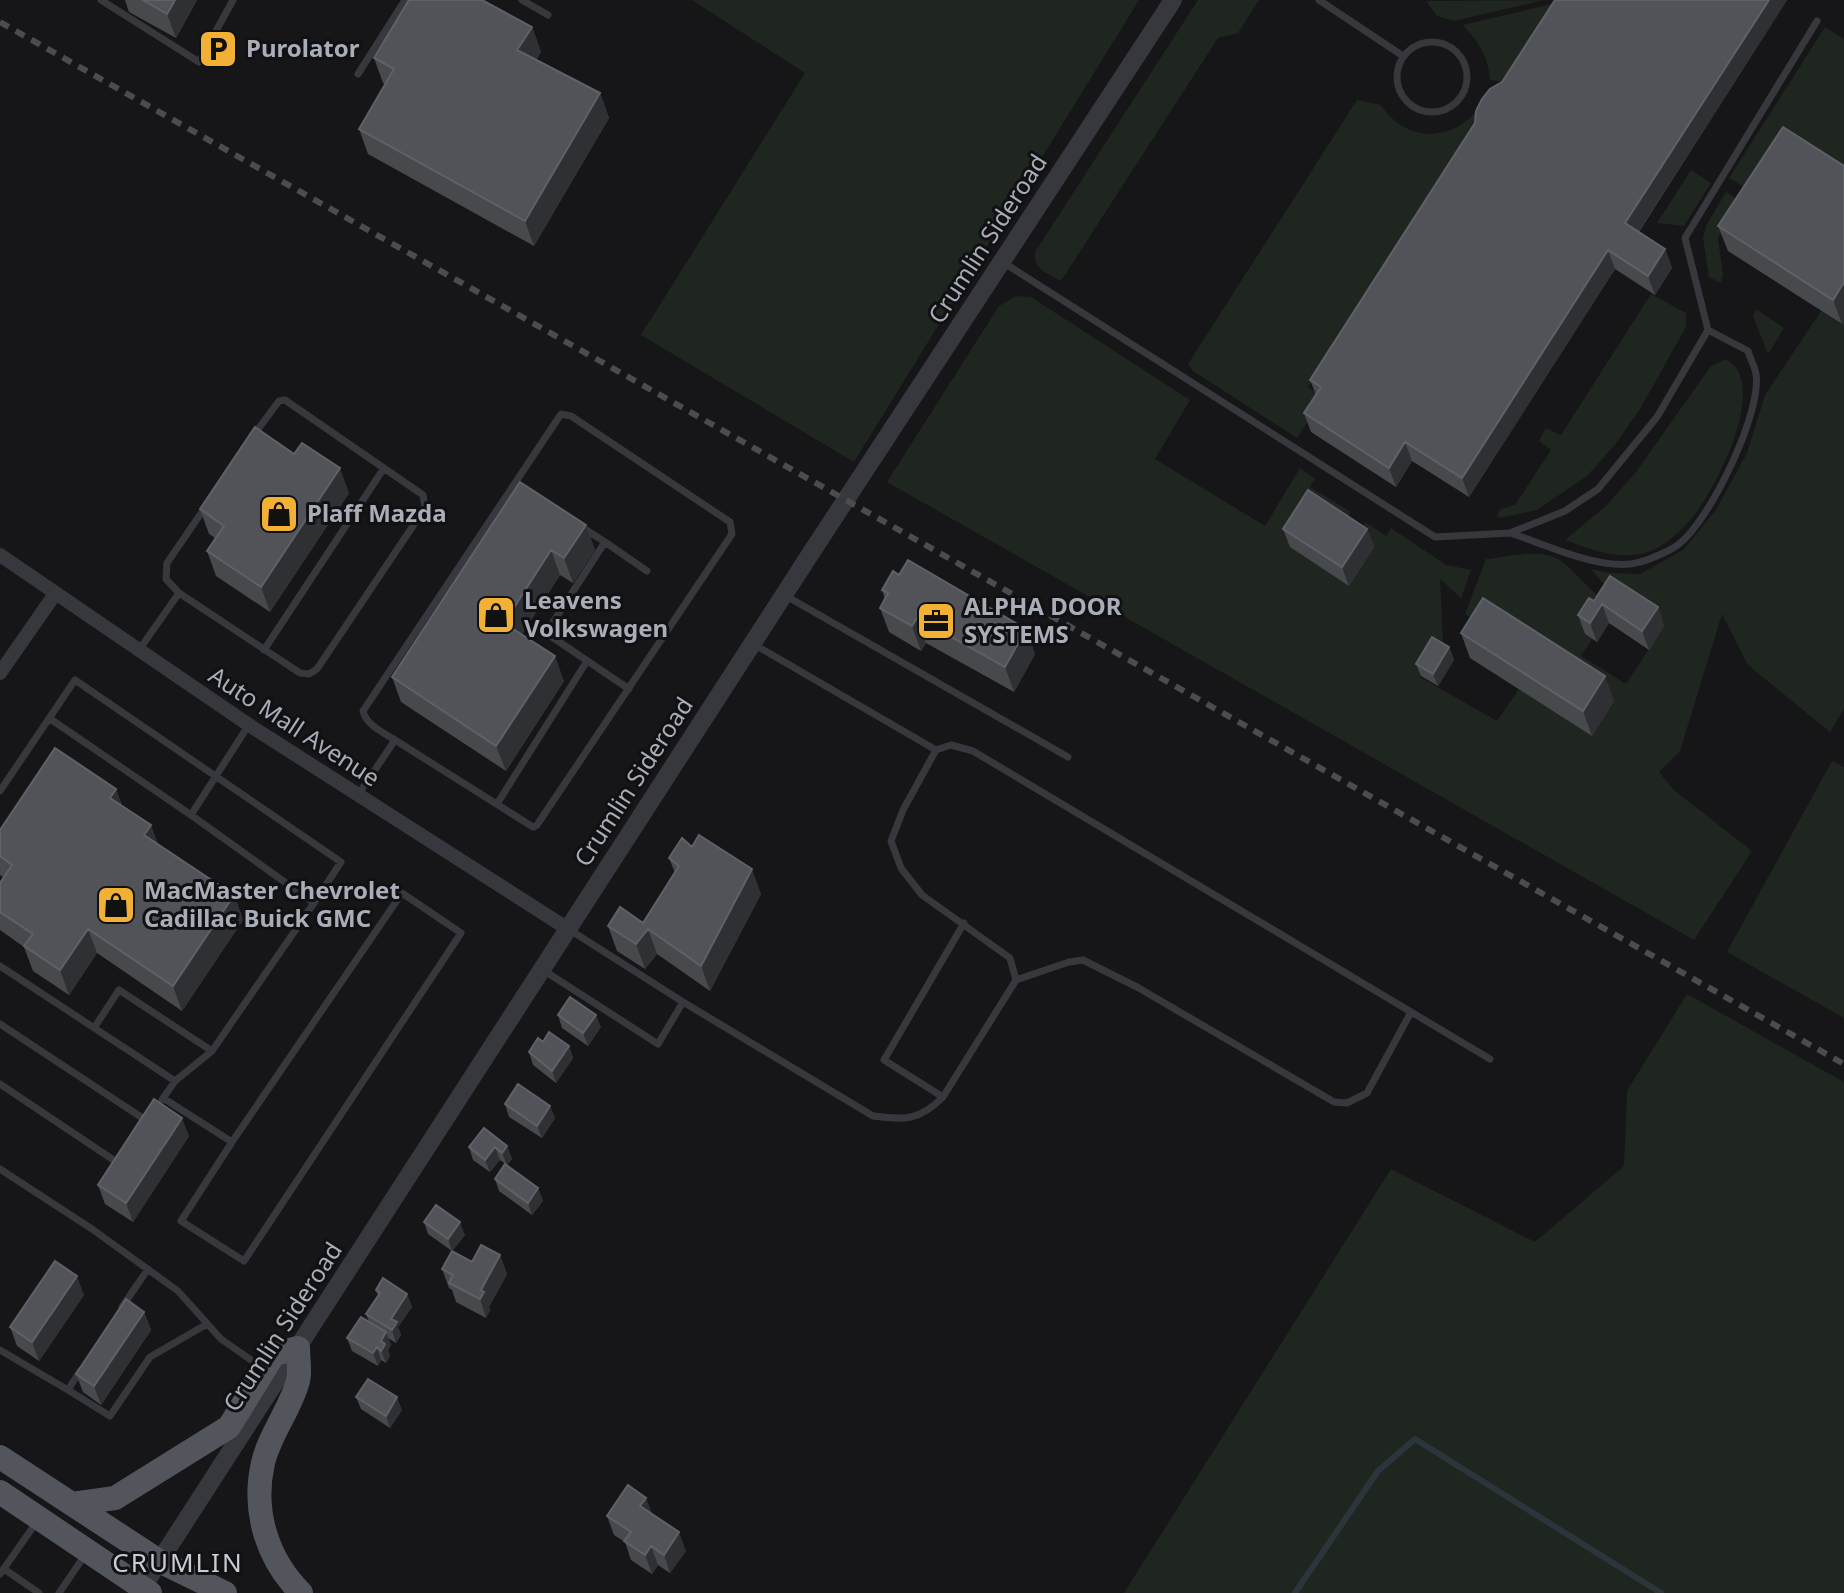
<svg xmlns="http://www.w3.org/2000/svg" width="1844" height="1593" font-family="'Noto Sans',sans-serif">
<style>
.green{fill:#1e261f}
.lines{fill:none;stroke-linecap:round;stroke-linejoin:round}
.stream{stroke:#2c353c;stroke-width:6}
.service{stroke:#37383d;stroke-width:7}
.minor{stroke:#37383d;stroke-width:14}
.tertiary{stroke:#37383d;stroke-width:18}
.primary{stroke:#53555c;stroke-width:24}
.rail{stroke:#4a4c52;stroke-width:6;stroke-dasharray:10 8;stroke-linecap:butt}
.wall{fill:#47494d}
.shaded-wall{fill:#2f3033}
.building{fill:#525359;stroke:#5f6168;stroke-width:2}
.labels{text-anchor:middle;stroke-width:6;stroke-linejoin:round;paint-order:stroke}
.poi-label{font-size:24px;font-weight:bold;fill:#a8adb8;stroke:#111113;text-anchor:start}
.street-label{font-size:24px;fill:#a8adb8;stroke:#111113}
.neighbourhood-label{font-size:26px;letter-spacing:2px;fill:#c9ccd4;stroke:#111113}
</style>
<rect width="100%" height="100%" fill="#161618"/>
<path class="green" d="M692,0H1139L854,462L641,335L805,73Z
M1198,0H1259L1238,33L1218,38L1061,281C1048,274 1033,269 1035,252Z
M1544,0L1454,21L1437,16L1426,1Z
M1569,0L1520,84L1490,80C1488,55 1479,43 1463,25Z
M1825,27L1844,39V185L1762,198L1729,178Z
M1488,90L1515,92L1308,387L1319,395L1321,401L1297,438L1193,371L1188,364L1357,100L1381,105C1411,151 1470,139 1488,90Z
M1691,170L1711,183L1684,226L1657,223Z
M1726,192L1741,202L1718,238L1723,274L1721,283L1709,277L1703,238L1706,226Z
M1651,294L1686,313V327L1640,409L1614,446L1587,476L1537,510L1500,518L1497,515L1501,509L1515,505L1551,450L1539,441L1546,428L1561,435Z
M1016,296L1031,297L1190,400L1155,459L1265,526L1300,468L1315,479L1310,487L1351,512L1342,526L1357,536L1365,522L1386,536L1391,528L1446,565L1471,570L1461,598L1440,579L1443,642L1448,645L1444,654L1436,650L1420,677L1497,721L1519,689L1592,735L1614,700L1465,614L1486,559C1507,557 1539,548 1558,559C1574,569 1586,587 1602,599L1585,634L1592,639L1581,656L1626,684L1664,626L1608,589L1591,569L1609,573L1640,574L1683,550L1716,510L1747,453L1765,395L1821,311L1841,324L1844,321V709L1830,732L1748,665L1722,614L1680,751L1659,772L1674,790L1752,851L1694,940L887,482L999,306Z
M1756,309L1784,328L1768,354L1753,316Z
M1726,359C1771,383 1715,491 1692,518C1680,532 1665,546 1648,552C1619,561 1592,550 1565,540L1607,505L1636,472L1711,366Z
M1832,761L1844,767V1018L1727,952Z
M1687,994L1844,1082V1593H1124L1391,1169L1535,1242L1624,1166L1627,1091Z"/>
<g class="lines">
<path class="stream" d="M1295,1593L1378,1471L1415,1439L1661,1593"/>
<path class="service" d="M101,0L199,62L233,0
M522,0L548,15
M1319,0L1403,56
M1397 77a35 35 0 1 1 70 0a35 35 0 1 1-70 0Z
M358,74L405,0
M1004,263L1435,537L1510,533L1565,511L1598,489L1657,417L1708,330L1685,238L1817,21
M580,526L605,542L546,633L629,689
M1510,533C1545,544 1604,573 1640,562C1651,559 1670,551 1679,544C1710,520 1762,413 1756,374C1755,367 1750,358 1748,351L1708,330
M605,542L647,571
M179,593L300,673L309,674L317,669L425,508L423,495L285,400L279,401L253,436
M786,596L1068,757
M139,650L179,593L166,579L167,563L206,506
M264,650L384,468
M49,718L191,815L314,903L212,1051L175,1081L162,1100
M936,750L951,745L973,751L1490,1059
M0,791L75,680L341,862L314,903
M358,795L395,740C384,733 366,725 363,711L561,414L571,416L730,522L732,534L537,825L533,827L395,740
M497,804L587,661
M191,815L248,726
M0,966L175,1081
M543,970L658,1044L683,1002L570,930
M1016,980L1069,962L1083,960L1137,987L1334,1102L1347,1103L1367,1093L1411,1012
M683,1002L873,1116C905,1120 919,1121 943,1097L1016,980L1010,958L922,895L901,868L891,841L903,810L936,750L755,645
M0,1024L147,1121
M94,1028L119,990L212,1051
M0,1084L118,1163L120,1159
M943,1097L884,1060L964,923
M163,1098L232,1142L181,1221L244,1261L461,933L402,893L232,1142
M0,1169L92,1229L178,1291L221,1339L261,1367
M122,1307L148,1269
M0,1350L68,1390
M80,1371L68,1390L110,1416L150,1357L207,1324
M4,1569L39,1593
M0,1574L38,1520
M59,1593L85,1555"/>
<path class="minor" d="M0,555L249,725L568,929
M0,673L55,594"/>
<path class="tertiary" d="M139,1593L809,556L1173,0"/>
<path class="primary" d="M0,1457L159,1561L225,1593
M0,1492L150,1593
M72,1504L115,1498L229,1427L274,1354L298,1348C298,1359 301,1374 297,1384C289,1411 269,1436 263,1463C252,1511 267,1559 301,1593"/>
<path class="rail" d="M0,22L1844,1064"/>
</g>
<path class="wall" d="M125,0H197L176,38L129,12Z
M1555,0H1787L1639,232L1665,249L1672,268L1655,295L1615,269L1469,497L1412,461L1396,487L1311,432L1304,413L1316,395L1310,380Z
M532,27L541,52L536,60L600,93L609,118L534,246L368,154L359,129L385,84L383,83L374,58Z
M1844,166V321L1842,324L1728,251L1718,226Z
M294,454L349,493L270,612L216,576L207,551L215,538L209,534L200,509Z
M520,482L586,525L595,550L573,583L560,575L522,634L564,681L506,771L401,702L392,677Z
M1283,529H1367L1374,547L1349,586L1290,547Z
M899,575L1026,629L1035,654L1014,692L926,643L921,651L889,632L880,608L885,599L882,590Z
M1594,601L1658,607L1664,626L1649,650L1609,623L1597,642L1585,634L1578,615Z
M1461,633L1614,701L1592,736L1470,658Z
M1449,647L1454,660L1438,686L1421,676L1416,664Z
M116,789L122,806L151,825L157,843L234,895L243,920L182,1011L97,953L69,995L33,971L24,947L0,930V912L4,878L0,875V856Z
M692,847L761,894L710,991L657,954L645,969L617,951L608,926L643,923L675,873L669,858Z
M558,1015L601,1027L588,1046L562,1028Z
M569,1046L573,1058L556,1083L533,1065L529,1052Z
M505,1104L555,1118L542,1138L509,1117Z
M189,1136L133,1222L105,1204L98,1185Z
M507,1146L512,1159L507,1165L500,1160L490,1172L473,1160L469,1147Z
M495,1179L538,1188L543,1201L532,1215L499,1191Z
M424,1222L465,1235L452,1251L472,1262L500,1255L507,1274L489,1307L490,1310L486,1318L456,1302L452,1290L449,1288L442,1269L452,1251L428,1234Z
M376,1290L407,1294L412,1307L398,1327L401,1335L396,1343L388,1338L391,1345L388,1350L390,1356L386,1363L381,1360L378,1366L352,1351L347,1338L369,1322L366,1314L378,1296Z
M84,1295L39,1361L17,1346L10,1327Z
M144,1312L151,1330L101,1405L83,1392L76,1374Z
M356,1397L402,1410L390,1428L361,1409Z
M652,1514L686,1551L670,1573L658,1565L652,1574L631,1560L625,1542L614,1535L607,1516Z"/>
<path class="shaded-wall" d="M175,0H197L176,38L167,14Z
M1769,0H1787L1632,242L1625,223Z
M532,27L541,52L526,75L517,50Z
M600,93L609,118L534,246L525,221Z
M1665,249L1672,268L1655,295L1648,276Z
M1608,250L1615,269L1469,497L1462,478Z
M1844,282V321L1842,324L1833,300Z
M1405,442L1412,461L1396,487L1389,468Z
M340,468L349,493L270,612L261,587Z
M586,525L595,550L573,583L564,558Z
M1367,529L1374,547L1349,586L1342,567Z
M551,550L560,575L513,647L504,623Z
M1602,604L1609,623L1597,642L1590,623Z
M1658,607L1664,626L1649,650L1642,631Z
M917,618L926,643L921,651L912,626Z
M1026,629L1035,654L1014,692L1005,667Z
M1449,647L1454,660L1438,686L1433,674Z
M555,656L564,681L506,771L496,746Z
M1605,676L1614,701L1592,736L1583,711Z
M116,789L125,814L110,798Z
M151,825L160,850L144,835Z
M752,869L761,894L710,991L701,966Z
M234,895L243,920L182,1011L173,986Z
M88,929L97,953L69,995L60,970Z
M648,929L657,954L645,969L636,944Z
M596,1015L601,1027L588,1046L583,1033Z
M569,1046L573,1058L556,1083L552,1071Z
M550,1106L555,1118L542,1138L537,1126Z
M182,1118L189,1136L133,1222L126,1203Z
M507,1146L512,1159L507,1165L502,1153Z
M495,1147L500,1160L490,1172L485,1160Z
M538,1188L543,1201L532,1215L528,1203Z
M460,1222L465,1235L452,1251L448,1239Z
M500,1255L507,1274L489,1307L490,1310L486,1318L480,1299L481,1290Z
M77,1276L84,1295L39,1361L32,1342Z
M407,1294L412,1307L398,1327L401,1335L396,1343L392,1330L391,1319Z
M144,1312L151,1330L101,1405L94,1386Z
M386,1332L391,1345L388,1350L390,1356L386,1363L381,1351V1341Z
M377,1347L381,1360L378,1366L373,1353Z
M397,1397L402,1410L390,1428L386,1416Z
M646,1498L653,1516L640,1506Z
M679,1532L686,1551L670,1573L664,1555Z
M651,1546L658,1565L652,1574L645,1555Z"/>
<path class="building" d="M143,0H175L167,14Z
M409,0H482L532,27L517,50L600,93L525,221L359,129L394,69L374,58Z
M1555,0H1769L1625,223L1665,249L1648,276L1608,250L1462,478L1405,442L1389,468L1304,413L1321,387L1310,380L1475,123L1476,111L1482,99L1490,89L1502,82Z
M1783,127L1844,166V282L1833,300L1718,226Z
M255,427L294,454L302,443L340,468L261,587L207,551L224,526L200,509Z
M520,482L586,525L564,558L551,550L504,623L555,656L496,746L392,677Z
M1308,490L1367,529L1342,567L1283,529Z
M908,560L1026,629L1005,667L917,618L912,626L880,608L888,593L882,590L893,571L899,575Z
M1610,576L1658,607L1642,631L1602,604L1590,623L1578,615L1589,598L1594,601Z
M1483,598L1605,676L1583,711L1461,633Z
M1432,637L1449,647L1433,674L1416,664Z
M55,748L116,789L110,798L151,825L144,835L234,895L173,986L88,929L60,970L24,946L33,934L0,912V883L12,865L0,856V830Z
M699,835L752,869L701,966L648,929L636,944L608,926L620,907L643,923L679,866L669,858L682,838L692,847Z
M570,997L596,1015L583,1033L558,1015Z
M549,1032L569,1046L552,1071L529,1052L538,1038L543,1042Z
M518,1084L550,1106L537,1126L505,1104Z
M154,1099L182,1118L126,1203L98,1185Z
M484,1128L507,1146L502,1153L495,1147L485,1160L469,1147Z
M505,1164L538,1188L528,1203L495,1179Z
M436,1205L460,1222L448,1239L424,1222Z
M481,1245L500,1255L481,1290L484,1292L480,1299L449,1283L453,1275L442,1269L452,1251L472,1262Z
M55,1261L77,1276L32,1342L10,1327Z
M383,1278L407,1294L391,1319L397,1322L392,1330L366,1314L380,1293L376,1290Z
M126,1299L144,1312L94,1386L76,1374Z
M361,1317L386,1332L381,1341L385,1344L381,1351L377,1347L373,1353L347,1338Z
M368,1379L397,1397L386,1416L356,1397Z
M628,1485L646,1498L640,1506L679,1532L664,1555L651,1546L645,1555L624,1541L631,1532L607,1516Z"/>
<defs>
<g id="parking-square" transform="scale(2)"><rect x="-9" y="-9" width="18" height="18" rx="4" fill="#f2b134" stroke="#111113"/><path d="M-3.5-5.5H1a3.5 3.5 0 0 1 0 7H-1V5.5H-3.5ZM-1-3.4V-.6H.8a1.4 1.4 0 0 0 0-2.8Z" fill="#111"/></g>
<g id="shop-square" transform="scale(2)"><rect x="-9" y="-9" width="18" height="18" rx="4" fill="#f2b134" stroke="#111113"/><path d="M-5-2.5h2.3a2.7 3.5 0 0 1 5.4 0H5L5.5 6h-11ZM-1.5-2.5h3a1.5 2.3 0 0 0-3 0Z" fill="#111"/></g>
<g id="office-square" transform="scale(2)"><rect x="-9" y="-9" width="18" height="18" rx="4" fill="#f2b134" stroke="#111113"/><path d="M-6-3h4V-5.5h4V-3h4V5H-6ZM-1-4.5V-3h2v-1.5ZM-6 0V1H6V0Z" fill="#111"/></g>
</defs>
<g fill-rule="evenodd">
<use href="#parking-square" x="218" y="49"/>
<use href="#shop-square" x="279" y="514"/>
<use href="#shop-square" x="496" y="615"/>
<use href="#office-square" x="936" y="621"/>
<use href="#shop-square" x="116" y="905"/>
</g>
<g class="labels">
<g class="poi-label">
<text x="246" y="57">Purolator</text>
<text x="307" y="522">Plaff Mazda</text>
<text x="524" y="609">Leavens<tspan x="524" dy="28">Volkswagen</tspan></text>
<text x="964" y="615">ALPHA DOOR<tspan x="964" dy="28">SYSTEMS</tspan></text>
<text x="144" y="899">MacMaster Chevrolet<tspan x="144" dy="28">Cadillac Buick GMC</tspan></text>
</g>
<g class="street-label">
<text transform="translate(988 239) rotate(-57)" y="8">Crumlin Sideroad</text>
<text transform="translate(294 727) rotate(33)" y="8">Auto Mall Avenue</text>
<text transform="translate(634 782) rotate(-57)" y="8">Crumlin Sideroad</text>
<text transform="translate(283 1327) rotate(-57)" y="8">Crumlin Sideroad</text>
</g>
<g class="neighbourhood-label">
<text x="178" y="1572">CRUMLIN</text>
</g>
</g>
</svg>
